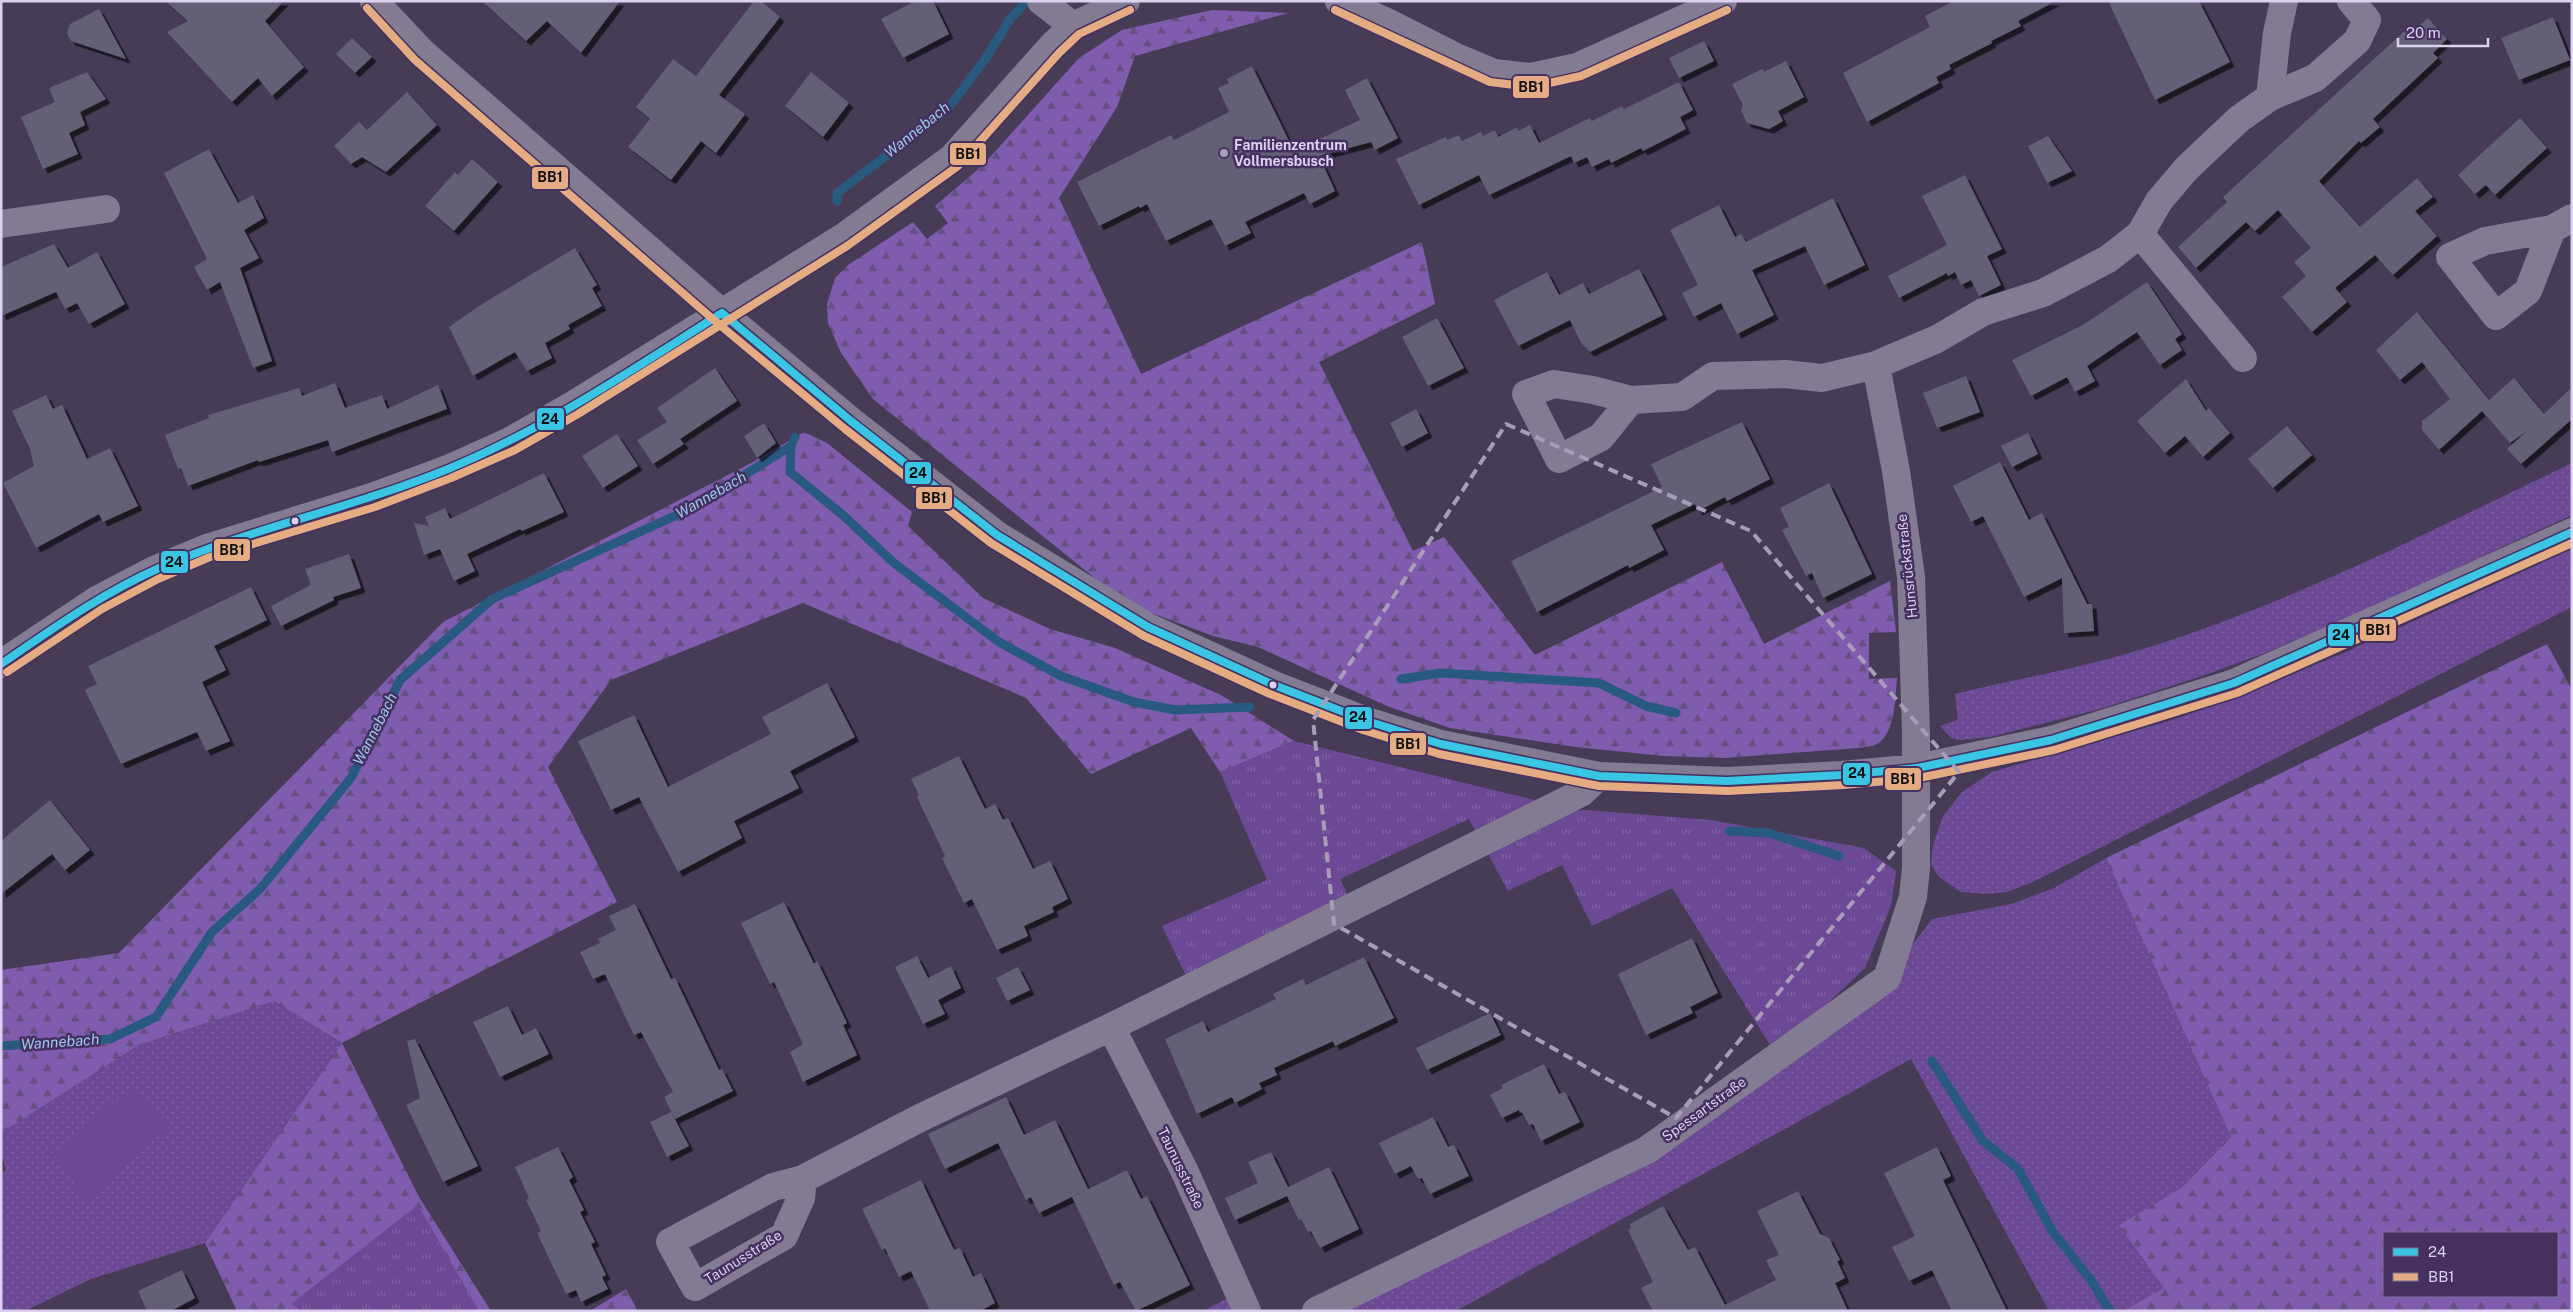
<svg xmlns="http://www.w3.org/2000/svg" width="2573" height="1312" font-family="'Public Sans',sans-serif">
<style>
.grass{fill:url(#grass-dots)}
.forest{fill:url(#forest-firs);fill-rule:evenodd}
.park{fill:url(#park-tufts)}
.pitch{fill:#6b4995}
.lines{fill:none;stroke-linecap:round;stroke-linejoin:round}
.stream{stroke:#28597f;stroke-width:9}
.building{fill:#635e74;filter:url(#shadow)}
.minor{stroke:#837b92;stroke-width:28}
.bus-1-casing{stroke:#453160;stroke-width:11}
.bus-2-casing{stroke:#453160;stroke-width:11}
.bus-1{stroke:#3ac5e4;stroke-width:8}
.bus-2{stroke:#e5ac83;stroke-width:8}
.marked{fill:none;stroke:#a89db9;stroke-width:4;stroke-dasharray:10 6;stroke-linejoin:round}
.poi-dot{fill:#a89db9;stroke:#453160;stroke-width:2}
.bus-dot{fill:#dcd1ee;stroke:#453160;stroke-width:2}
.labels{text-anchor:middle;stroke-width:5;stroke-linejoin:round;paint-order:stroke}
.poi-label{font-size:14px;font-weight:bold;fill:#dcd1ee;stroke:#453160;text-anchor:start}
.street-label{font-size:14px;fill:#dcd1ee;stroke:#453160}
.water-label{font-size:15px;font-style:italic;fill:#9dcaed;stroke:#453160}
.line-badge{stroke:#453160;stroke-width:2}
.pale-badge-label{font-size:14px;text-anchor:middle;font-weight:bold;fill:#111}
</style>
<defs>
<pattern id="grass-dots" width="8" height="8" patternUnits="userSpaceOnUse" patternTransform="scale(1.25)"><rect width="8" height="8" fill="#6b4995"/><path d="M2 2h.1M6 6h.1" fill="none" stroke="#8062a4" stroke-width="1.8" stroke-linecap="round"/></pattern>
<pattern id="forest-firs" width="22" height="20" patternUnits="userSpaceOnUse" patternTransform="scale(1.25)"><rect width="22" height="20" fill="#805caf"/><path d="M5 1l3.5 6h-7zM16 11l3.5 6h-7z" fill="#644f80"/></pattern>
<pattern id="park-tufts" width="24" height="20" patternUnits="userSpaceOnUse" patternTransform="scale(1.25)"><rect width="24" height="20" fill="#6b4995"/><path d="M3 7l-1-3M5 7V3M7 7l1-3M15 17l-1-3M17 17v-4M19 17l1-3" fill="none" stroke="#8062a4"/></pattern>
<filter id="shadow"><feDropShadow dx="4.5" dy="4.5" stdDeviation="0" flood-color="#0009"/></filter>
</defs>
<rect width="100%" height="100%" fill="#463c56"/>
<path class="grass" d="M2572,463V515L2370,608L2265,653L2205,675L2104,708L1990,737L1959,740L1951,738L1940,726L1958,720L1955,694C2017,679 2082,668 2143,649C2292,603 2432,530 2572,463Z
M2572,549V607L2035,881L2007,892L1987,894L1961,892L1939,877L1931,865L1933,845L1943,816L1962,792L1992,772L2172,720L2236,698L2346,652Z
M2106,858L2231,1137L2181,1188L2120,1225L2165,1288L2123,1311H2049L1911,1059L1456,1311H1316L1647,1150L1887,978L1932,919L2011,904L2054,888Z
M274,1001L342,1043L205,1243L91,1279L25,1311H1V1174L6,1169L1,1155V1133L139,1045Z
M1239,1292L1247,1311H1203Z"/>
<path class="forest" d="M1212,10L1288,13L1135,56L1117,107L1059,198L1141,374L1422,242L1435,304L1319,362L1413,551L1444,537L1535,655L1722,562L1764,644L1890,581L1896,632L1869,633V679L1897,678C1895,696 1896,733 1877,744C1872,747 1863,747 1858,748L1725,758L1663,756L1576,747L1450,728L1387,706L1258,647L1213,636L1149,612L1101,583L873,399L841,353L828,323L827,304L835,278L848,265L913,222L927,239L948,223L935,206L982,166L1079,58L1122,30Z
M804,432L827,443L912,512L908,526L983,598L1050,629L1115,648L1221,695L1294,741L1220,772L1191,728L1091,774L1026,698L803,603L611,680L548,767L617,902L342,1043L419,1197L491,1311H237L205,1243L342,1043L274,1001L139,1045L1,1133V970L119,953L443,622L751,463Z
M2547,644L2572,690V1311H2123L2164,1288L2119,1225L2181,1188L2231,1137L2106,858ZM2557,1233V1296H2384V1233Z
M626,1289L638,1311H590Z"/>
<path class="park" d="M1294,741L1542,802L1558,812L1586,810L1711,820L1864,848L1896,871L1891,906L1865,968L1775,1053L1672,888L1592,926L1562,865L1508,891L1469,819L1340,879L1351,902L1189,982L1162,926L1267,880L1220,772Z
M418,1205L479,1311H303L291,1304Z"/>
<path class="pitch" d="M133,1085L170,1126L87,1199L50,1155Z"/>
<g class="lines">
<path class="stream" d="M837,201V193L947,110L984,61L1011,18L1027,1
M791,446L790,472L844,516L894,563L999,642L1061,676L1134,702L1175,710L1250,707
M1401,679L1441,673L1599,683L1646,706L1676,713
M1729,831L1769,833L1839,856
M1,1046L110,1039L156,1017L212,932L260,889L351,778L400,680L492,599L688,510L791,446L795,437
M1932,1061L1983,1141L2018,1169L2053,1232L2091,1280L2110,1311"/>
</g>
<path class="building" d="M165,1H284L265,21L304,67L272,96L258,78L232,102L167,32L188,21Z
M482,1H620L581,53L547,21L526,41Z
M754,1H761L780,17L719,95L745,114L716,153L701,141L671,180L628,147L650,119L636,107L673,59L696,76Z
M915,1H933L949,34L903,58L881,19Z
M1954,1H2056L2018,21L2021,26L1991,41L1992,43L1949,65L1951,69L1936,77L1939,83L1867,122L1843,73L1930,27L1925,16Z
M2108,1H2199L2230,62L2155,100Z
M99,9L126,59L71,41L67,33L70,24Z
M2553,17L2570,60L2519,80L2501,38Z
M2428,18L2447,39L2433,53L2438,58L2373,119L2380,127L2361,143L2359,141L2319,181L2360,227L2417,178L2433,197L2415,211L2437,236L2393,275L2375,255L2335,288L2347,302L2312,332L2282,297L2306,276L2294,262L2311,248L2278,210L2255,231L2246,222L2196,268L2178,247L2227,202L2223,197L2409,27L2413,31Z
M352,38L372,57L355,73L336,54Z
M1704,41L1714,61L1679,78L1669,58Z
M1786,61L1804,97L1778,111L1783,121L1769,129L1747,123L1741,110L1743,105L1732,84L1762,69L1764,72Z
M1252,66L1294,151L1360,120L1345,90L1367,78L1398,138L1375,150L1371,142L1319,156L1335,191L1310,204L1304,193L1245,222L1251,233L1225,246L1211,219L1166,241L1147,204L1140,208L1139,206L1099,226L1077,182L1171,135L1174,140L1229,112L1218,88L1229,83L1227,79Z
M87,72L106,99L80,112L85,125L69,133L78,154L43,169L21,117L55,102L49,88Z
M811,72L849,103L823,137L785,106Z
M1679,82L1693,110L1680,117L1686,129L1643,151L1641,148L1611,163L1609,159L1592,167L1587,157L1574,163L1571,156L1489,195L1479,175L1419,205L1396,159L1446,137L1447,140L1459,135L1462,141L1481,132L1483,136L1495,130L1498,137L1517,127L1518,131L1530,125L1539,143L1590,118L1592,121L1622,106L1624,109Z
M407,92L437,125L386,172L362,157L351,164L334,146L359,122L367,130Z
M2520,118L2547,148L2495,195L2486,185L2475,194L2458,175Z
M2048,136L2072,171L2047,183L2028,146Z
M209,149L238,203L253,195L264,218L244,230L259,258L240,268L272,361L253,368L220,282L207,290L194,267L207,259L164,173Z
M472,159L498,182L454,231L425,206L455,172L458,175Z
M1965,175L2002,249L1987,256L2001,285L1979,296L1971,280L1961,285L1955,272L1948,276L1947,273L1899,298L1888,276L1947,245L1922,196Z
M1833,198L1865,265L1824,285L1805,246L1752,270L1774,315L1737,334L1721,303L1694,317L1682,293L1698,285L1670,230L1719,205L1735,237L1741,234L1746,242Z
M54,244L68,268L97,252L125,304L89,324L77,303L65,309L56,292L1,316V267Z
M575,248L597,285L592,288L602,306L568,325L570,329L545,343L552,358L527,371L515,352L473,376L449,327L479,306Z
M1639,269L1663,315L1590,352L1581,343L1570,320L1518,346L1494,300L1547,272L1559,295L1583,283L1589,294Z
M2147,282L2182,334L2175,339L2182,350L2160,365L2137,332L2087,366L2095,381L2075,392L2067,377L2031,396L2012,360L2083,325Z
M2417,312L2489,400L2514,378L2544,414L2572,387V419L2521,464L2507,449L2527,431L2510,443L2482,411L2439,450L2422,430V421L2450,399L2422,362L2400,380L2376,350Z
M1437,318L1464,368L1428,386L1402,337Z
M715,368L737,401L680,439L684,444L653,464L637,440L667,422L657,408Z
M1966,376L1980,412L1937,428L1923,393Z
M2186,379L2206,411L2209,408L2230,433L2203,457L2185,436L2165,453L2137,421Z
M335,383L345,408L382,395L387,409L438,385L447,409L332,452L328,440L259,462L258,460L188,486L181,468L178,469L165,435L209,418L208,415L299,388L302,396Z
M46,395L53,409L62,405L87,459L110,448L138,506L103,522L99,514L36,548L3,483L34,466L30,449L12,411Z
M1416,409L1428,433L1402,447L1390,423Z
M1742,422L1770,479L1727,501L1725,497L1698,511L1695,504L1651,525L1664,550L1629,568L1628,565L1537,612L1511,561L1662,487L1651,464Z
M764,423L776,443L757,458L744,436Z
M2287,426L2312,455L2273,488L2248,459Z
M2028,433L2038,454L2012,467L2001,446Z
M617,434L638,466L603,488L582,456Z
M2000,462L2029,520L2042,513L2087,604H2092L2094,631L2064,633L2062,578L2024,597L1983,516L1971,522L1953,486Z
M544,473L564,512L522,531L520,529L467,554L475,571L454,581L440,549L424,555L414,523L429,526L425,517L445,508L450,519Z
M1829,483L1872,574L1823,598L1812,573L1806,576L1782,530L1789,527L1780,508Z
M349,554L361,588L333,597L334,600L281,626L271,606L311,585L305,569Z
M251,587L267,620L214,646L226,670L202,682L230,741L206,751L197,732L121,764L85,690L97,684L88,666Z
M827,683L855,737L790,771L799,788L734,821L742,838L678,872L639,797L611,810L578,741L634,715L668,787L771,734L762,717Z
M959,756L985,809L995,804L1003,820L1008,818L1033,869L1050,861L1068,899L1052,907L1054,912L1024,926L1028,936L997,950L972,899L964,903L942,858L945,856L917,797L919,795L911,779Z
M50,800L90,850L65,870L52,854L1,894V841Z
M784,902L814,964L817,961L847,1023L843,1025L857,1055L803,1082L790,1052L803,1044L774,982L770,984L741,923Z
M635,904L671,979L675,978L719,1070L722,1069L733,1091L675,1119L664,1097L673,1092L641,1032L634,1035L605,974L593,979L580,952L600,943L598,939L616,930L609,916Z
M1692,938L1718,993L1690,1007L1693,1013L1646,1035L1618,974Z
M917,956L928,978L951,966L961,988L938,1000L945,1014L923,1024L895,967Z
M1364,957L1394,1018L1335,1046L1333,1041L1274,1068L1277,1075L1259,1083L1262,1089L1235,1103L1232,1097L1197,1114L1165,1039L1203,1021L1208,1032L1276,999L1273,994L1303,979L1306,985Z
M1018,967L1030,990L1007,1001L996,978Z
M508,1006L522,1035L536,1028L549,1054L500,1077L473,1022Z
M1490,1013L1501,1035L1427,1070L1416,1048Z
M415,1039L478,1166L443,1182L406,1105L420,1098L407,1041Z
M1544,1064L1559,1094L1565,1092L1580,1122L1541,1141L1533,1124L1529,1125L1522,1112L1520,1113L1519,1110L1502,1118L1490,1095L1503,1088L1501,1085Z
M1006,1097L1024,1135L1055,1120L1088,1189L1039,1213L1031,1197L1026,1200L998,1143L945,1169L928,1134Z
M671,1112L689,1146L667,1157L650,1122Z
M1433,1117L1448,1147L1454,1145L1469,1176L1430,1194L1422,1178L1418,1179L1411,1166L1395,1174L1379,1143Z
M558,1147L573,1177L569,1180L584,1210L580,1212L595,1242L591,1244L606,1275L602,1277L608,1289L581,1302L576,1290L566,1294L537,1233L541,1231L526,1200L529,1198L515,1167Z
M1937,1147L1951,1176L1943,1180L2007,1311H1952L1932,1270L1909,1281L1892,1247L1915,1236L1884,1173Z
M1271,1152L1288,1187L1329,1167L1359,1229L1320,1248L1311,1231L1308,1232L1301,1219L1299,1220L1287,1196L1235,1220L1225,1198L1258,1183L1248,1162Z
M1127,1170L1141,1199L1147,1196L1190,1285L1136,1311L1120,1282L1114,1285L1072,1197Z
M921,1180L954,1250L960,1248L973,1277L981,1273L995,1303L980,1311H930L911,1271L899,1277L885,1248L882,1250L862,1209Z
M1798,1191L1820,1234L1829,1238L1840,1260L1837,1261L1845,1278L1835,1283L1848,1311H1653L1641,1288L1653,1282L1628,1230L1631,1228L1630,1224L1663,1206L1688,1250L1695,1247L1725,1305L1776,1280L1766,1260L1779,1255L1757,1211Z
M182,1270L195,1298L171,1311H147L138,1291Z"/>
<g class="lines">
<path class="minor" d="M374,1L422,52L722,313L851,421L997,535L1148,627L1274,685L1367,721L1441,744L1599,776L1727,781L1842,775L1917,768L2051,740L2234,683L2572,532
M1041,1L1073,26
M1339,1L1385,21L1458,58L1494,73L1531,77L1577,67L1723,1
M2270,97L2277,33L2284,1
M1,224L106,209
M2552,229L2528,291L2496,316L2450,257L2485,241L2552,229L2572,218
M2140,234L2243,358
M1631,400L1601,437L1559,459L1526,394L1554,384L1593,390L1631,400L1682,397L1713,376L1785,374L1822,378L1876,365
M1,664L97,600L154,570L207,548L372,497L448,469L510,441L573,405L842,238L952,158L1052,46L1073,26L1126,1
M803,1179L801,1198L784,1236L695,1287L670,1242L773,1187L803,1179L920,1118L1111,1027
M1247,1311L1184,1170L1111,1027L1581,793L1599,776
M1316,1311L1647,1150L1887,978L1913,897L1916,868V733L1911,577L1896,471L1876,365L1937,339L1983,312L2043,293L2108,259L2140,234L2159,201L2187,168L2239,119L2270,97L2315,78L2357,41L2367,20L2351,1"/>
<g class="bus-1-casing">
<path id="bus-1" d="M722,313L851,421L997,535L1148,627L1274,685L1367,721L1441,744L1599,776L1727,781L1842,775L1917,768L2051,740L2234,683L2572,532
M1,664C51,630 101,594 157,569C251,528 353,508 448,469C545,429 633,369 722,313"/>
</g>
<g class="bus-2-casing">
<path id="bus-2" d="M367,8L415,60L715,321L845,429L991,543L1144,636L1270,694L1363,730L1439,754L1599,786L1728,791L1843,785L1919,778L2054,750L2237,693L2572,543
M1335,10L1490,82L1531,87L1581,76L1727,10
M7,672L102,609L158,579L210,557L375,507L451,478L515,450L578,414L847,246L958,166L1059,53L1079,34L1130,10"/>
</g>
<use href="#bus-1" class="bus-1"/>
<use href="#bus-2" class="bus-2"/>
</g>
<path class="marked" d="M1506,424L1751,531L1959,772L1676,1118L1334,924L1313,720Z"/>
<circle class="poi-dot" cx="1224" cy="153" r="5"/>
<g class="bus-dot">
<circle cx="295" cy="521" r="4.5"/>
<circle cx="1273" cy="685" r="4.5"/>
</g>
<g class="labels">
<g class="poi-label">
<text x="1234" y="150">Familienzentrum<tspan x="1234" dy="16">Vollmersbusch</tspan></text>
</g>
<g class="street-label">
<text transform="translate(1907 566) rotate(-96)" y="5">Hunsrückstraße</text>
<text transform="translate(1704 1109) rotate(-36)" y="5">Spessartstraße</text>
<text transform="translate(1181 1168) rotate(64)" y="5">Taunusstraße</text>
<text transform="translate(743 1257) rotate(-32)" y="5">Taunusstraße</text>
</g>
<g class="water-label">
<text transform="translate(917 130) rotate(-39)" y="5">Wannebach</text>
<text transform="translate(711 495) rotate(-30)" y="5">Wannebach</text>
<text transform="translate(375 729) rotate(-63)" y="5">Wannebach</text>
<text transform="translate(60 1042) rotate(-4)" y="5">Wannebach</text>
</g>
</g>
<g class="line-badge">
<rect x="1512" y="75" width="38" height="24" rx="5" fill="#e5ac83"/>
<rect x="949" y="142" width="38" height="24" rx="5" fill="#e5ac83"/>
<rect x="531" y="166" width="38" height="24" rx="5" fill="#e5ac83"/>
<rect x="536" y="407" width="29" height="24" rx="5" fill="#3ac5e4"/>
<rect x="904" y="461" width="28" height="24" rx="5" fill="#3ac5e4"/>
<rect x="915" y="486" width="38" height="24" rx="5" fill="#e5ac83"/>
<rect x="213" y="538" width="38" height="24" rx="5" fill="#e5ac83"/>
<rect x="160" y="550" width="29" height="24" rx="5" fill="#3ac5e4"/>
<rect x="2359" y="618" width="38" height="24" rx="5" fill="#e5ac83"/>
<rect x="2327" y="623" width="28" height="24" rx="5" fill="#3ac5e4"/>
<rect x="1344" y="706" width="29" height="24" rx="5" fill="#3ac5e4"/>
<rect x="1389" y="732" width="38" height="24" rx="5" fill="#e5ac83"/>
<rect x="1842" y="762" width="29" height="24" rx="5" fill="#3ac5e4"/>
<rect x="1884" y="767" width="38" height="24" rx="5" fill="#e5ac83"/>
</g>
<g class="pale-badge-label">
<text x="1531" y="92">BB1</text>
<text x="968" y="159">BB1</text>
<text x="550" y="182">BB1</text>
<text x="550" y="424">24</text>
<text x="918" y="478">24</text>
<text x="934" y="503">BB1</text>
<text x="232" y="555">BB1</text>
<text x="174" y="567">24</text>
<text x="2378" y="635">BB1</text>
<text x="2341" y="640">24</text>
<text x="1358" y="722">24</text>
<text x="1408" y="749">BB1</text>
<text x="1857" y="778">24</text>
<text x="1903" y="784">BB1</text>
</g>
<rect width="2573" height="1312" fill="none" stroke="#dcd1ee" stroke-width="5"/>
<rect x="2383" y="1232" width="175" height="65" fill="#453160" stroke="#817199"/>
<rect x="2393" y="1248" width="25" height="8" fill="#3ac5e4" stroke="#817199"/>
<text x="2428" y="1257" font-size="15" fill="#dcd1ee">24</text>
<rect x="2393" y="1273" width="25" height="8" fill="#e5ac83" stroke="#817199"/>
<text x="2428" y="1282" font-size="15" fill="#dcd1ee">BB1</text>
<path d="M2398 38v8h90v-8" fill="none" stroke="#dcd1ee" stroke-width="2.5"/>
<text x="2406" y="38" font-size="15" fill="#dcd1ee" stroke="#453160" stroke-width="4" paint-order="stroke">20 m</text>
</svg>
